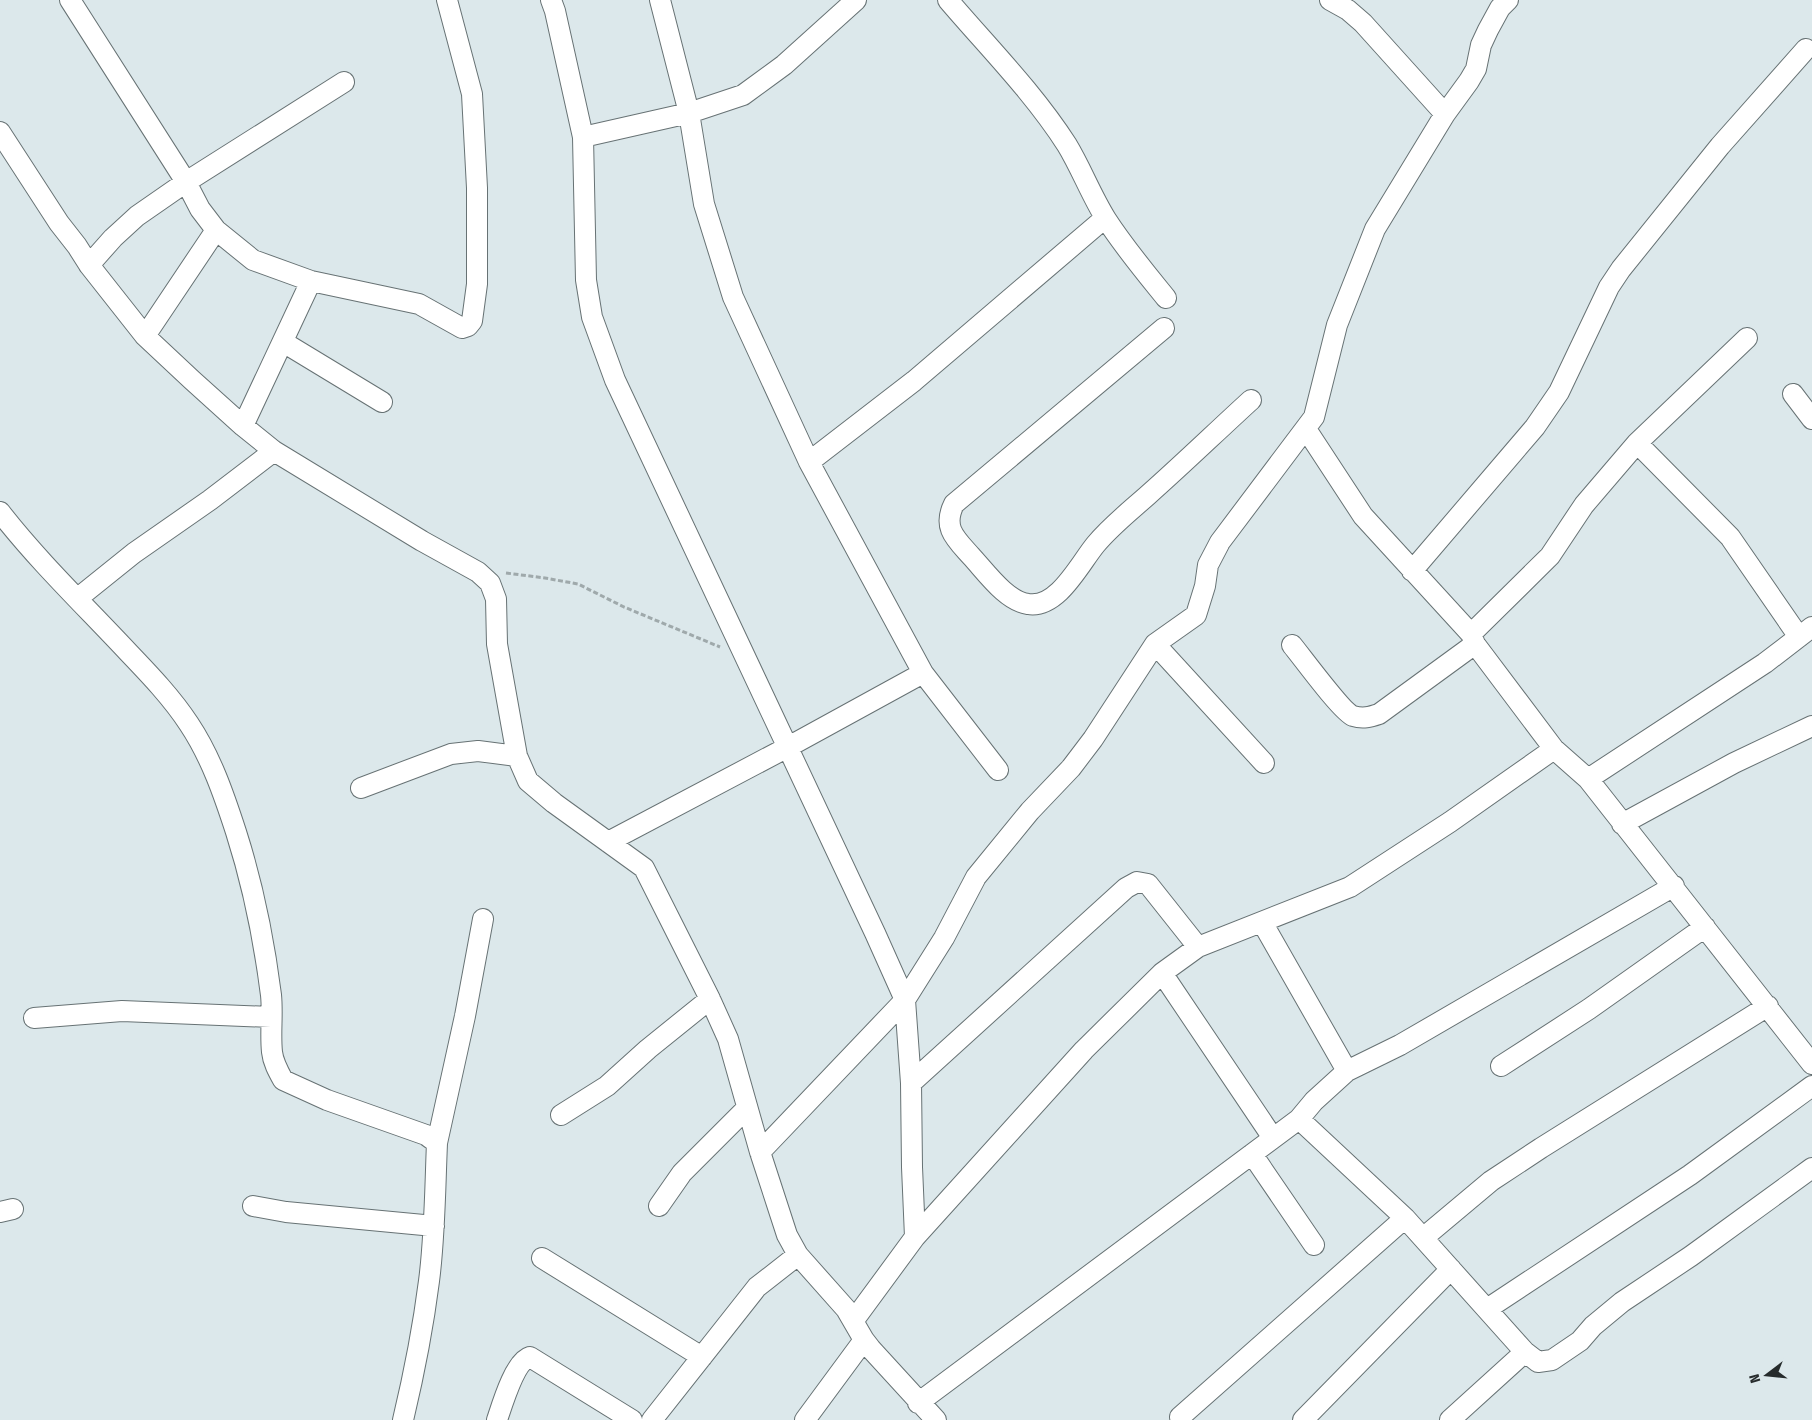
<svg xmlns="http://www.w3.org/2000/svg" width="1812" height="1420" font-family="'Fira Sans Condensed',sans-serif">
<style>
.lines{fill:none;stroke-linecap:round;stroke-linejoin:round}
.minor-casing{stroke:#677274;stroke-width:22}
.path{stroke:#9fa9ab;stroke-width:3;stroke-dasharray:5 2.5;stroke-linecap:butt}
.minor{stroke:#fff;stroke-width:20}
</style>
<rect width="100%" height="100%" fill="#dce8eb"/>
<g class="lines">
<g class="minor-casing">
<path id="minor" d="M70,0L186,182L200,209L216,230L145,336
M551,0L555,11L583,137L586,280L592,317L615,380L875,933L905,1000L911,1083L912,1167L915,1237L854,1320
M660,0L689,113L704,204L733,297L809,462L923,673L998,770
M948,0C988,47 1033,92 1067,145C1081,168 1091,195 1106,219C1124,247 1145,272 1166,298
M1330,0L1348,10L1363,23L1445,114
M0,132L59,223L77,246L89,265L145,336L192,380L243,426L274,451L422,541L478,572L490,583L496,599L497,644L517,756L528,781L554,803L644,868L710,999L728,1039L760,1152L787,1235L798,1255L846,1309L864,1340L871,1349L936,1420
M583,137L689,113L743,95L784,65L856,0
M216,230L253,260L311,281L419,304L462,328L468,326L472,321L477,284V188L472,94L447,0
M89,265L113,238L137,216L186,182L344,82
M1164,328L954,504C942,528 956,539 971,556C986,572 1006,601 1028,604C1058,609 1080,563 1096,544C1111,526 1130,511 1148,495C1183,464 1216,432 1251,400
M283,342L382,402
M1793,394L1812,419
M243,426L311,281
M1306,429L1363,516L1471,634L1475,644L1554,749L1588,779L1812,1064
M1637,443L1730,537L1799,637
M809,462L914,381L1105,218
M0,512C39,562 85,606 128,652C150,675 172,698 189,724C211,757 224,795 236,832C253,885 264,940 271,995C273,1014 270,1033 272,1052C273,1062 278,1071 283,1080L327,1100L426,1135L437,1143C435,1189 435,1235 429,1281C423,1328 414,1374 403,1420
M1412,571L1535,427L1559,392L1609,287L1621,269L1720,146L1806,49
M78,598L134,553L210,500L274,451
M1471,634L1550,556L1584,505L1637,443L1747,338
M1155,644L1264,763
M1292,645C1302,657 1342,712 1353,716C1363,719 1370,717 1379,714L1475,644
M1588,779L1765,663L1812,627
M361,788L451,754L478,751L517,756
M1622,824L1734,763L1812,726
M608,842L788,747L923,673
M1262,922L1347,1071
M1162,973L1273,1138
M34,1018L122,1011L271,1017
M1501,1066L1589,1009L1705,927
M911,1083L1126,888L1137,882L1148,884L1198,947
M561,1115L607,1086L648,1049L710,999
M1299,1119L1405,1218L1525,1352L1538,1362L1552,1360L1580,1341L1593,1326L1622,1302L1691,1256L1812,1168
M437,1143L465,1016L483,919
M760,1152L905,1000L944,938L976,877L1030,811L1071,768L1093,739L1155,644L1196,615L1205,586L1208,565L1220,542L1314,417L1337,325L1375,229L1445,114L1469,81L1476,69L1481,45L1488,30L1500,8L1508,0
M1252,1154L1314,1245
M253,1206L286,1212L434,1226
M659,1206L682,1173L747,1108
M0,1212L13,1209
M915,1237L1084,1050L1162,973L1198,947L1350,887L1450,822L1554,749
M1423,1238L1491,1181L1541,1148L1768,1006
M542,1258L702,1357
M1487,1309L1690,1175L1812,1086
M918,1403L1299,1119L1314,1101L1347,1071L1400,1045L1674,886
M1180,1417L1405,1218
M497,1420C502,1405 515,1361 530,1357L632,1420
M652,1420L757,1287L798,1255
M805,1420L864,1340
M1303,1420L1451,1269
M1450,1420L1525,1352"/>
</g>
<path class="path" d="M506,573L545,578L578,584L624,607L720,647"/>
<use href="#minor" class="minor"/>
</g>
<g transform="translate(1767 1375) rotate(254)" stroke="#dce8eb" stroke-width="4" paint-order="stroke">
<path d="M0-4L9 19L0 12L-9 19Z" fill="#262b2c"/>
<text y="-8" font-size="14" font-weight="bold" text-anchor="middle" fill="#262b2c">N</text>
</g>
</svg>
